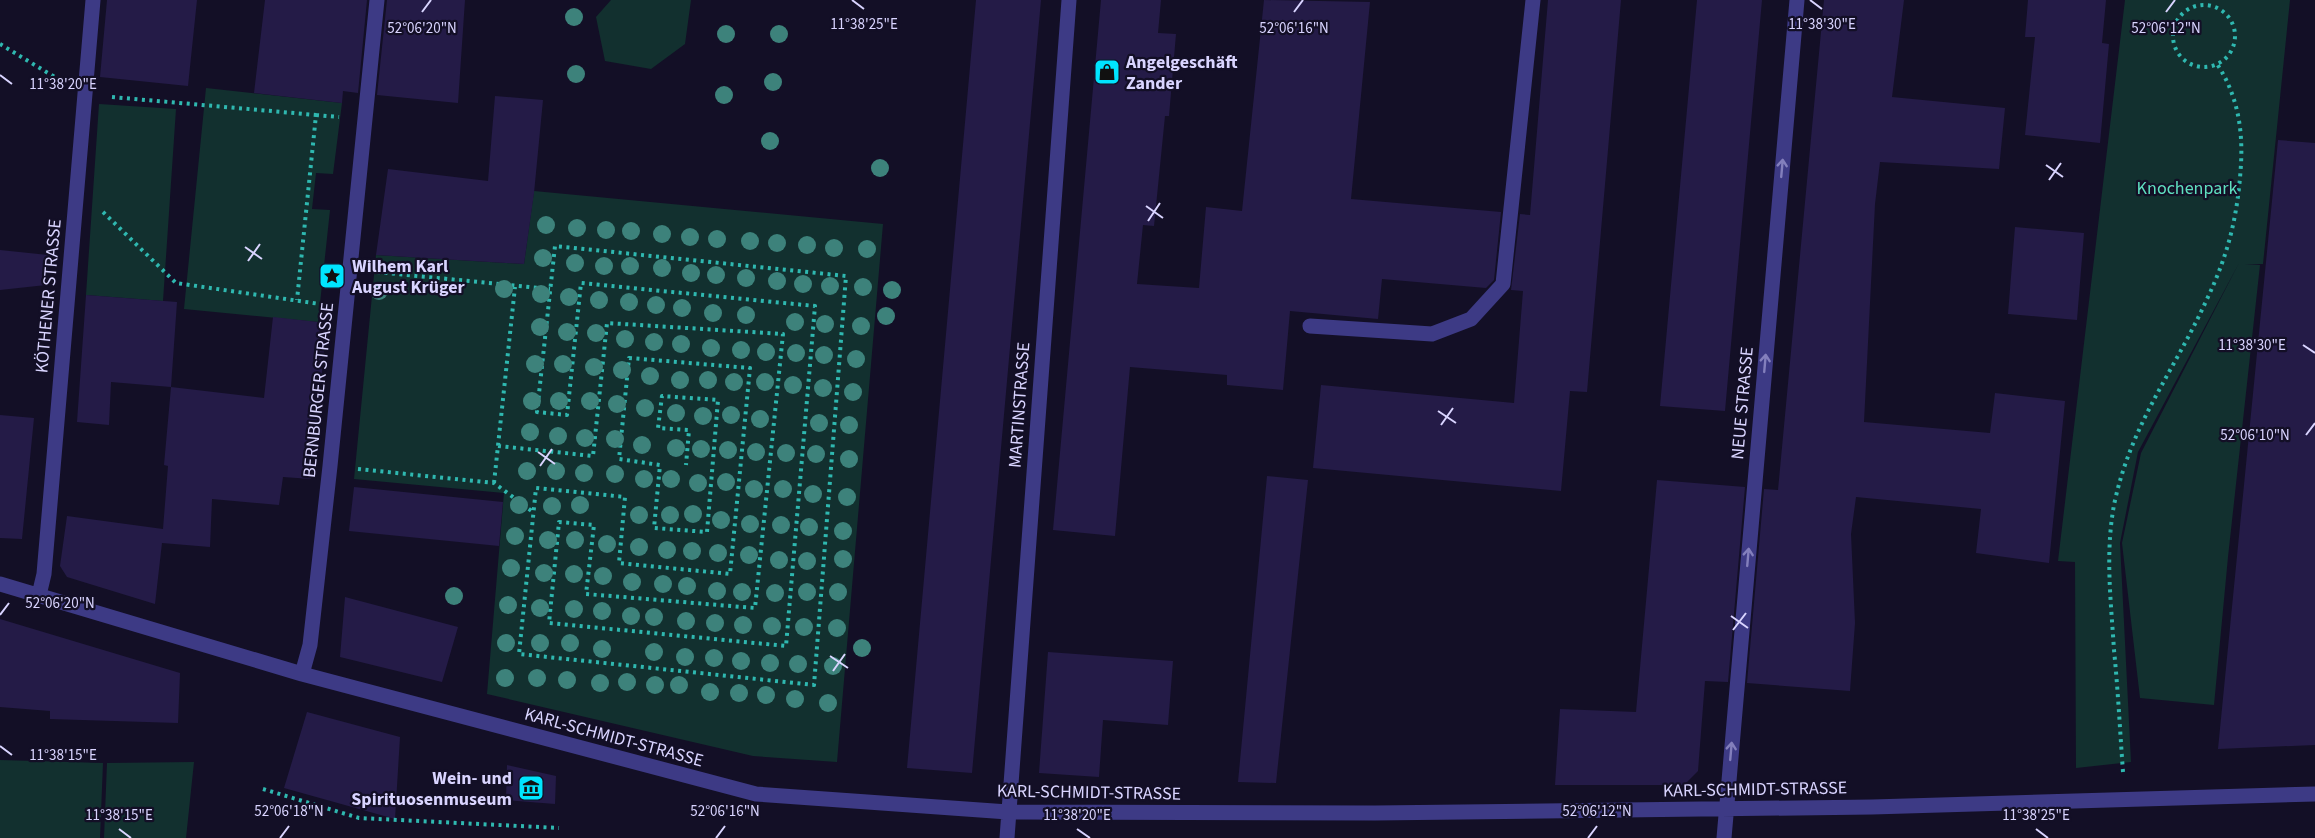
<svg xmlns="http://www.w3.org/2000/svg" width="2315" height="838" font-family="'Source Sans 3',sans-serif">
<style>
.green{fill:#12302f}
.building{fill:#241b47}
.lines{fill:none;stroke-linecap:round;stroke-linejoin:round}
.path{stroke:#2fb8b0;stroke-width:4;stroke-dasharray:3 4.5;stroke-linecap:butt}
.service{stroke:#3d3a85;stroke-width:15}
.minor{stroke:#3d3a85;stroke-width:15}
.tree{fill:#3d827b}
.oneway{stroke:#837fbc}
.ticks{fill:none;stroke:#d9d4ff;stroke-width:2}
.labels{text-anchor:middle;stroke-width:4.5;stroke-linejoin:round;paint-order:stroke}
.poi-label{font-size:18px;font-weight:bold;fill:#d9d4ff;stroke:#130f26;text-anchor:start}
.park-label{font-size:18px;fill:#5fe0c0;stroke:#130f26}
.street-label{font-size:18px;fill:#d9d4ff;stroke:#130f26}
.ticks-label{font-size:15px;text-anchor:middle;fill:#d9d4ff;stroke:#130f26;stroke-width:4.5;stroke-linejoin:round;paint-order:stroke}
</style>
<rect width="100%" height="100%" fill="#130f26"/>
<path class="green" d="M611,0H691L685,44L651,69L605,61L596,17Z
M2125,0H2290L2263,264H2245L2260,265L2228,557L2214,705L2140,698L2122,543L2141,453L2239,263L2138,452L2120,543L2131,762L2076,768L2075,562L2058,561Z
M206,88L342,103L333,174L316,173L312,209L330,210L318,322L184,309Z
M99,104L176,109L163,301L86,295Z
M534,191L883,224L837,762L753,756L487,694L504,493L354,479L376,255L524,264Z
M0,760L103,763L100,838H0Z
M194,762L186,838H104L107,763Z"/>
<path class="building" d="M107,0H197L188,86L100,77Z
M265,0H367L358,93L343,91L342,103L254,93Z
M387,0H465L458,103L377,95Z
M976,0H1041L972,773L907,768Z
M1101,0H1161L1158,33L1176,34L1169,116H1165L1154,226L1143,225L1137,284L1199,288L1206,207L1242,211L1264,0L1370,2L1351,199L1501,212L1494,280L1486,288L1382,279L1378,319L1290,311L1283,390L1227,385V375L1130,367L1115,536L1053,530Z
M1548,0H1621L1587,392L1570,391L1561,491L1313,468L1321,385L1514,403L1523,291L1511,290L1520,214L1530,215Z
M1697,0H1762L1725,411L1660,406Z
M1824,0H1904L1892,97L2005,108L1999,169L1880,162L1875,204L1864,422L1990,433L1995,393L2065,401L2049,563L1976,553L1981,509L1856,497L1851,534L1855,623L1850,691L1747,683L1764,489L1778,490Z
M2028,0H2106L2102,43L2109,44L2100,143L2025,135L2035,37H2025Z
M495,96L543,100L534,193L524,264L376,255L388,169L488,181Z
M2278,140L2315,143V745L2218,749Z
M2015,227L2084,233L2077,320L2008,314Z
M0,250L48,255L46,285L0,290Z
M86,295L177,302L171,387L111,382L109,425L77,422Z
M273,317L327,323L311,479L283,477L279,505L212,499L210,547L162,543L155,604L67,577L60,566L67,516L163,529L168,466L164,465L171,387L264,398Z
M0,415L34,418L22,539L0,538Z
M1267,476L1308,480L1276,783L1238,782Z
M1657,480L1745,487L1728,682L1705,681L1698,771L1684,785H1555L1560,709L1636,712Z
M354,487L503,502L499,546L349,531Z
M345,597L458,627L442,682L340,657Z
M0,619L180,673L178,723L50,719V711L0,707Z
M1048,652L1173,661L1168,725L1103,720L1099,777L1039,773Z
M307,712L400,737L395,819L284,788Z
M507,765L556,776L555,804L506,800Z"/>
<g class="lines">
<path class="path" d="M2173 36a31 31 0 1 1 62 0a31 31 0 1 1-62 0Z
M0,44L58,79
M112,97L316,115L297,300
M316,115L339,117
M103,212L176,283L320,304
M377,272L550,289
M498,446L593,456L607,323L783,334L755,608L586,594L594,525L559,522L549,623L786,646L815,306L581,283L567,415L537,412L555,246L846,276L814,685L519,654L536,488L625,497L619,563L730,574L750,368L629,358L619,459L660,465L654,528L707,532L718,400L662,396L658,428L689,430L686,465
M358,469L494,483L533,512
M494,483L515,287
M2123,772C2120,731 2118,690 2114,650C2111,601 2105,554 2114,505C2131,423 2174,372 2207,299C2229,253 2238,214 2241,164C2243,128 2237,94 2217,64
M263,789L359,818L559,828"/>
<path class="service" d="M1310,326L1432,334L1471,319L1503,284L1533,0"/>
<path class="minor" d="M0,584L302,674L756,794L1008,812L1375,813L1872,807L2315,794
M39,595L44,574L93,0
M302,674L310,645L330,466L377,0
M1007,838L1069,0
M1724,838L1797,0"/>
</g>
<g class="tree">
<circle cx="574" cy="17" r="9"/>
<circle cx="726" cy="34" r="9"/>
<circle cx="779" cy="34" r="9"/>
<circle cx="576" cy="74" r="9"/>
<circle cx="773" cy="82" r="9"/>
<circle cx="724" cy="95" r="9"/>
<circle cx="770" cy="141" r="9"/>
<circle cx="880" cy="168" r="9"/>
<circle cx="546" cy="225" r="9"/>
<circle cx="577" cy="228" r="9"/>
<circle cx="606" cy="230" r="9"/>
<circle cx="631" cy="231" r="9"/>
<circle cx="662" cy="234" r="9"/>
<circle cx="690" cy="237" r="9"/>
<circle cx="717" cy="239" r="9"/>
<circle cx="750" cy="241" r="9"/>
<circle cx="777" cy="243" r="9"/>
<circle cx="807" cy="245" r="9"/>
<circle cx="834" cy="248" r="9"/>
<circle cx="867" cy="249" r="9"/>
<circle cx="543" cy="258" r="9"/>
<circle cx="575" cy="263" r="9"/>
<circle cx="604" cy="266" r="9"/>
<circle cx="630" cy="266" r="9"/>
<circle cx="662" cy="268" r="9"/>
<circle cx="691" cy="273" r="9"/>
<circle cx="716" cy="275" r="9"/>
<circle cx="746" cy="278" r="9"/>
<circle cx="777" cy="281" r="9"/>
<circle cx="803" cy="284" r="9"/>
<circle cx="830" cy="286" r="9"/>
<circle cx="863" cy="287" r="9"/>
<circle cx="504" cy="289" r="9"/>
<circle cx="892" cy="290" r="9"/>
<circle cx="379" cy="291" r="9"/>
<circle cx="541" cy="294" r="9"/>
<circle cx="569" cy="297" r="9"/>
<circle cx="599" cy="300" r="9"/>
<circle cx="629" cy="302" r="9"/>
<circle cx="656" cy="305" r="9"/>
<circle cx="682" cy="308" r="9"/>
<circle cx="713" cy="313" r="9"/>
<circle cx="746" cy="315" r="9"/>
<circle cx="886" cy="316" r="9"/>
<circle cx="795" cy="322" r="9"/>
<circle cx="825" cy="324" r="9"/>
<circle cx="861" cy="326" r="9"/>
<circle cx="540" cy="327" r="9"/>
<circle cx="567" cy="332" r="9"/>
<circle cx="596" cy="333" r="9"/>
<circle cx="625" cy="339" r="9"/>
<circle cx="654" cy="342" r="9"/>
<circle cx="681" cy="344" r="9"/>
<circle cx="711" cy="348" r="9"/>
<circle cx="741" cy="350" r="9"/>
<circle cx="766" cy="352" r="9"/>
<circle cx="796" cy="353" r="9"/>
<circle cx="824" cy="355" r="9"/>
<circle cx="856" cy="359" r="9"/>
<circle cx="535" cy="364" r="9"/>
<circle cx="563" cy="364" r="9"/>
<circle cx="594" cy="367" r="9"/>
<circle cx="622" cy="370" r="9"/>
<circle cx="650" cy="376" r="9"/>
<circle cx="680" cy="380" r="9"/>
<circle cx="708" cy="380" r="9"/>
<circle cx="734" cy="382" r="9"/>
<circle cx="765" cy="382" r="9"/>
<circle cx="793" cy="385" r="9"/>
<circle cx="823" cy="388" r="9"/>
<circle cx="853" cy="392" r="9"/>
<circle cx="532" cy="401" r="9"/>
<circle cx="559" cy="401" r="9"/>
<circle cx="590" cy="401" r="9"/>
<circle cx="617" cy="404" r="9"/>
<circle cx="645" cy="408" r="9"/>
<circle cx="676" cy="413" r="9"/>
<circle cx="731" cy="415" r="9"/>
<circle cx="703" cy="416" r="9"/>
<circle cx="760" cy="419" r="9"/>
<circle cx="819" cy="423" r="9"/>
<circle cx="849" cy="425" r="9"/>
<circle cx="530" cy="432" r="9"/>
<circle cx="558" cy="436" r="9"/>
<circle cx="585" cy="438" r="9"/>
<circle cx="615" cy="439" r="9"/>
<circle cx="642" cy="445" r="9"/>
<circle cx="676" cy="448" r="9"/>
<circle cx="701" cy="449" r="9"/>
<circle cx="728" cy="450" r="9"/>
<circle cx="756" cy="452" r="9"/>
<circle cx="786" cy="453" r="9"/>
<circle cx="816" cy="454" r="9"/>
<circle cx="849" cy="459" r="9"/>
<circle cx="527" cy="471" r="9"/>
<circle cx="556" cy="471" r="9"/>
<circle cx="584" cy="473" r="9"/>
<circle cx="615" cy="474" r="9"/>
<circle cx="644" cy="479" r="9"/>
<circle cx="671" cy="479" r="9"/>
<circle cx="726" cy="482" r="9"/>
<circle cx="698" cy="483" r="9"/>
<circle cx="754" cy="489" r="9"/>
<circle cx="783" cy="489" r="9"/>
<circle cx="813" cy="494" r="9"/>
<circle cx="847" cy="497" r="9"/>
<circle cx="519" cy="505" r="9"/>
<circle cx="580" cy="505" r="9"/>
<circle cx="552" cy="506" r="9"/>
<circle cx="693" cy="514" r="9"/>
<circle cx="639" cy="515" r="9"/>
<circle cx="670" cy="515" r="9"/>
<circle cx="721" cy="520" r="9"/>
<circle cx="750" cy="524" r="9"/>
<circle cx="781" cy="525" r="9"/>
<circle cx="809" cy="527" r="9"/>
<circle cx="843" cy="531" r="9"/>
<circle cx="515" cy="536" r="9"/>
<circle cx="548" cy="540" r="9"/>
<circle cx="575" cy="540" r="9"/>
<circle cx="607" cy="544" r="9"/>
<circle cx="639" cy="547" r="9"/>
<circle cx="667" cy="550" r="9"/>
<circle cx="692" cy="551" r="9"/>
<circle cx="718" cy="553" r="9"/>
<circle cx="749" cy="555" r="9"/>
<circle cx="843" cy="559" r="9"/>
<circle cx="779" cy="560" r="9"/>
<circle cx="807" cy="561" r="9"/>
<circle cx="511" cy="568" r="9"/>
<circle cx="544" cy="573" r="9"/>
<circle cx="574" cy="574" r="9"/>
<circle cx="603" cy="576" r="9"/>
<circle cx="632" cy="582" r="9"/>
<circle cx="663" cy="584" r="9"/>
<circle cx="687" cy="586" r="9"/>
<circle cx="717" cy="591" r="9"/>
<circle cx="742" cy="592" r="9"/>
<circle cx="807" cy="592" r="9"/>
<circle cx="838" cy="592" r="9"/>
<circle cx="775" cy="593" r="9"/>
<circle cx="454" cy="596" r="9"/>
<circle cx="508" cy="605" r="9"/>
<circle cx="540" cy="608" r="9"/>
<circle cx="574" cy="609" r="9"/>
<circle cx="602" cy="611" r="9"/>
<circle cx="631" cy="616" r="9"/>
<circle cx="654" cy="617" r="9"/>
<circle cx="686" cy="621" r="9"/>
<circle cx="715" cy="623" r="9"/>
<circle cx="743" cy="625" r="9"/>
<circle cx="772" cy="626" r="9"/>
<circle cx="804" cy="627" r="9"/>
<circle cx="837" cy="628" r="9"/>
<circle cx="506" cy="643" r="9"/>
<circle cx="540" cy="643" r="9"/>
<circle cx="570" cy="643" r="9"/>
<circle cx="862" cy="648" r="9"/>
<circle cx="602" cy="649" r="9"/>
<circle cx="654" cy="652" r="9"/>
<circle cx="685" cy="657" r="9"/>
<circle cx="714" cy="658" r="9"/>
<circle cx="741" cy="661" r="9"/>
<circle cx="770" cy="663" r="9"/>
<circle cx="798" cy="664" r="9"/>
<circle cx="833" cy="666" r="9"/>
<circle cx="505" cy="678" r="9"/>
<circle cx="537" cy="678" r="9"/>
<circle cx="567" cy="680" r="9"/>
<circle cx="627" cy="682" r="9"/>
<circle cx="600" cy="683" r="9"/>
<circle cx="655" cy="685" r="9"/>
<circle cx="679" cy="685" r="9"/>
<circle cx="710" cy="692" r="9"/>
<circle cx="739" cy="693" r="9"/>
<circle cx="766" cy="695" r="9"/>
<circle cx="795" cy="699" r="9"/>
<circle cx="828" cy="703" r="9"/>
</g>
<defs><path id="oneway-shaft" d="M-6 0H5M1.5-3L5.5 0L1.5 3" fill="none" stroke-width="1.6" stroke-linecap="round" stroke-linejoin="round" transform="scale(1.5)"/></defs>
<g class="oneway">
<use href="#oneway-shaft" transform="translate(1782 168) rotate(-85)"/>
<use href="#oneway-shaft" transform="translate(1765 363) rotate(-85)"/>
<use href="#oneway-shaft" transform="translate(1748 557) rotate(-85)"/>
<use href="#oneway-shaft" transform="translate(1731 751) rotate(-85)"/>
</g>
<path class="ticks" d="M852,0L864,9M1810,0L1822,9M422,12L431,0M1294,12L1303,0M2166,12L2175,0M0,75L12,84M2046,165L2063,177M2049,180L2061,163M1146,206L1163,218M1148,221L1160,203M245,247L262,259M248,261L260,244M2303,345L2315,353M1438,411L1456,423M1441,425L1453,408M2306,435L2315,423M538,452L555,464M540,466L552,449M0,615L9,603M1731,616L1748,628M1733,630L1746,613M830,656L848,668M833,671L845,654M0,746L12,755M119,829L131,838M1077,829L1090,838M2036,829L2048,838M280,838L289,826M716,838L725,826M1588,838L1597,826"/>
<defs>
<g id="shop-square" transform="scale(1.35)"><rect x="-9" y="-9" width="18" height="18" rx="4" fill="#00e5ff" stroke="#130f26"/><path d="M-5-2.5h2.3a2.7 3.5 0 0 1 5.4 0H5L5.5 6h-11ZM-1.5-2.5h3a1.5 2.3 0 0 0-3 0Z" fill="#111"/></g>
<g id="sight-square" transform="scale(1.35)"><rect x="-9" y="-9" width="18" height="18" rx="4" fill="#00e5ff" stroke="#130f26"/><path d="M0-6L1.8-2.2L6-1.7L2.9 1.2L3.7 5.4L0 3.3L-3.7 5.4L-2.9 1.2L-6-1.7L-1.8-2.2Z" fill="#111"/></g>
<g id="museum-square" transform="scale(1.35)"><rect x="-9" y="-9" width="18" height="18" rx="4" fill="#00e5ff" stroke="#130f26"/><path d="M0-6L6-3V-2H-6V-3ZM-5-1h2V3h-2ZM-1-1h2V3h-2ZM3-1h2V3H3ZM-6 4H6V6H-6Z" fill="#111"/></g>
</defs>
<g fill-rule="evenodd">
<use href="#shop-square" x="1107" y="72"/>
<use href="#sight-square" x="332" y="276"/>
<use href="#museum-square" x="531" y="788"/>
</g>
<g class="labels">
<g class="poi-label">
<text x="1126" y="68">Angelgeschäft<tspan x="1126" dy="21">Zander</tspan></text>
<text x="352" y="272">Wilhem Karl<tspan x="352" dy="21">August Krüger</tspan></text>
<text x="512" y="784" text-anchor="end">Wein- und<tspan x="512" dy="21">Spirituosenmuseum</tspan></text>
</g>
<g class="park-label">
<text x="2187" y="194">Knochenpark</text>
</g>
<g class="street-label">
<text transform="translate(48 296) rotate(-85)" y="6">KÖTHENER STRASSE</text>
<text transform="translate(318 390) rotate(-84)" y="6">BERNBURGER STRASSE</text>
<text transform="translate(1742 403) rotate(-85)" y="6">NEUE STRASSE</text>
<text transform="translate(1019 405) rotate(-86)" y="6">MARTINSTRASSE</text>
<text transform="translate(614 737) rotate(15)" y="6">KARL-SCHMIDT-STRASSE</text>
<text transform="translate(1755 789) rotate(-1)" y="6">KARL-SCHMIDT-STRASSE</text>
<text transform="translate(1089 792) rotate(1)" y="6">KARL-SCHMIDT-STRASSE</text>
</g>
</g>
<g class="ticks-label">
<text x="1822" y="29">11°38'30"E</text>
<text x="864" y="29">11°38'25"E</text>
<text x="422" y="33">52°06'20"N</text>
<text x="1294" y="33">52°06'16"N</text>
<text x="2166" y="33">52°06'12"N</text>
<text x="63" y="89">11°38'20"E</text>
<text x="2252" y="350">11°38'30"E</text>
<text x="2255" y="440">52°06'10"N</text>
<text x="60" y="608">52°06'20"N</text>
<text x="63" y="760">11°38'15"E</text>
<text x="289" y="816">52°06'18"N</text>
<text x="725" y="816">52°06'16"N</text>
<text x="1597" y="816">52°06'12"N</text>
<text x="119" y="820">11°38'15"E</text>
<text x="1077" y="820">11°38'20"E</text>
<text x="2036" y="820">11°38'25"E</text>
</g>
</svg>
